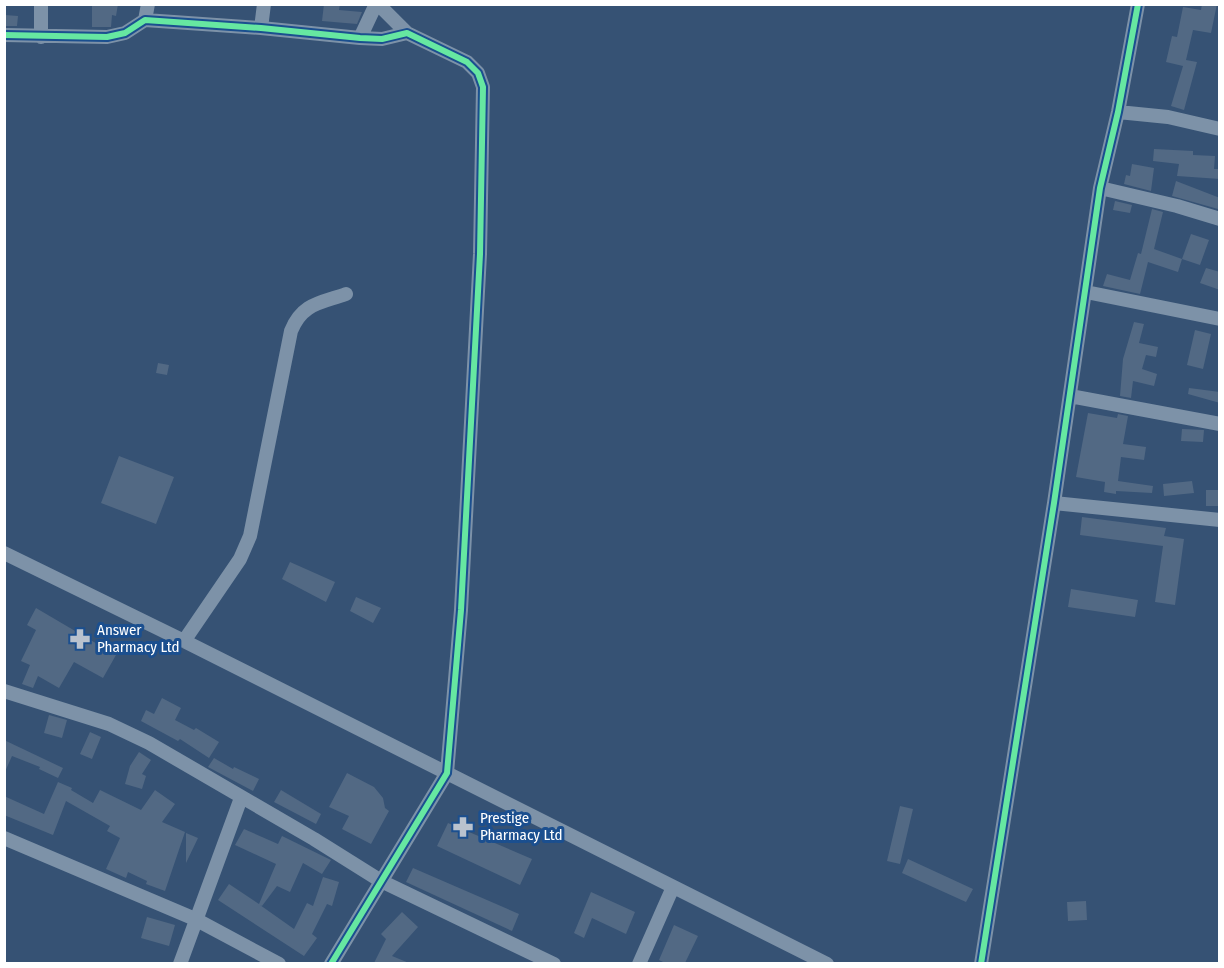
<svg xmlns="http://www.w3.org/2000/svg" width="1224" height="968" font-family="'Fira Sans Condensed',sans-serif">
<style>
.building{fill:#526984}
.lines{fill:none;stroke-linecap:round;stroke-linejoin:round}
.minor{stroke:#7d92a8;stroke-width:14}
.cycleway-casing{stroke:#1b4f8f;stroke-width:10}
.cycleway{stroke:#66e7a1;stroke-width:6}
.labels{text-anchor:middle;stroke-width:6;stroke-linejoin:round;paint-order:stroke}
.poi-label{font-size:15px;fill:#fff;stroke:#1b4f8f;text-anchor:start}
</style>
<rect width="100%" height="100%" fill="#365274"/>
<path class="building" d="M92,4H118L116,16L112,15L111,27H92Z
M324,4H340L339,10L362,12L357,24L322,21Z
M1202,4H1217L1211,33L1193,30L1186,60L1197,62L1184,110L1171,106L1183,66L1166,62L1172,36L1177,37L1183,7L1201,10Z
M5,15L18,16L17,26H4Z
M1154,149L1193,151V155L1215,156L1214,169H1220V179L1177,176L1179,164L1153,161Z
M1132,164L1154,168L1151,191L1124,184L1126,175L1130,176Z
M1176,181L1220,198L1218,209L1172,196Z
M1115,201L1132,205L1130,213L1113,210Z
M1152,209L1163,212L1154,249L1182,259L1178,272L1148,262L1140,294L1103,286L1107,274L1130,280L1138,253L1141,254Z
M1191,234L1209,240L1200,265L1182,259Z
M1206,268L1220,272V290L1200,283Z
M1134,322L1144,324L1139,343L1158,347L1156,357L1146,355L1142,369L1157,374L1154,386L1133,381L1131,398L1120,396L1123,359Z
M1195,330L1211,334L1203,369L1187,365Z
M158,363L169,365L167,375L156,373Z
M1189,388L1220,392V403L1188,394Z
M1088,413L1117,418L1118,414L1128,416L1123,444L1146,447L1144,460L1121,457L1118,481L1153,486L1152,493L1116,491V494L1104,492L1105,482L1076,477Z
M1182,429L1204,430L1203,442L1181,441Z
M119,456L174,477L156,524L101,503Z
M1192,481L1194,493L1164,496L1163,484Z
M1206,490H1220V506H1206Z
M1082,517L1166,528L1164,536L1184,539L1175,605L1155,602L1163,546L1080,535Z
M290,562L335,582L326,602L282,579Z
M1071,589L1138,600L1135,617L1068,607Z
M356,597L381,608L373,623L350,611Z
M36,608L116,655L103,678L74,662L59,688L38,676L33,688L22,684L30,665L21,661L36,630L27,625Z
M162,698L181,708L175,720L194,730L196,728L219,742L209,758L180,739L178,741L141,721L146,710L154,714Z
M49,715L67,720L62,738L44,733Z
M90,732L101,737L92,759L80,754Z
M4,740L63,768L58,778L39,769L40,767L12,756L4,774Z
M139,752L151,760L142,774L146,776L142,789L125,784L130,766Z
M214,758L233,769L234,767L259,779L253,791L208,767Z
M347,773L374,787L383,798L385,808L389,811L371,844L342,829L349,816L329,807Z
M58,782L72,788L71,790L93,803L100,790L141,810L155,790L175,804L162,822L185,832L165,891L146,884L147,881L128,872L126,878L106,869L120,838L107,831L110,826L66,801L53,835L4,815V796L44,814Z
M281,790L321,814L316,824L274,802Z
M900,806L913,809L900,864L887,861Z
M448,823L532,859L520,885L437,846Z
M244,829L278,844L282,836L331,860L322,874L303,863L290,892L277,886L262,906L260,905L294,929L307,903L313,906L323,877L339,882L332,906L327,904L312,934L317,938L304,956L218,900L229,884L259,904L276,864L235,845Z
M186,833L198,838L186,863Z
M908,859L973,889L966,902L902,873Z
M413,868L519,914L512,931L406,882Z
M591,892L635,912L626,934L592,918L584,938L574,933Z
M1086,901L1087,920L1068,921L1067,902Z
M402,912L418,927L392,956L409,963H374L386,939L381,934Z
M147,917L175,925L169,946L141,938Z
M674,925L698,936L685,963H665L659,960Z"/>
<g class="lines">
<path class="minor" d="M41,4V37
M378,4L407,33
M145,20L148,4
M261,28L264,4
M4,35L107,37L125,33L145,20L261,28L360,38L382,39L407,33L467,62L478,73L483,87L480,254L461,610L447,773L331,964
M360,38L376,4
M1118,112L1168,117L1220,129
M1100,188L1177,206L1220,219
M1086,292L1220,319
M1070,396L1220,424
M1054,503L1220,520
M4,553L184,641L827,964
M184,641L240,559L250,536L291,331C302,303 321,303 346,294
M4,691L109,724L149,743L314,839L381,881L554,964
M4,838L195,919L279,964
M180,964L241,798
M639,964L673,887
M981,964L1054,503L1100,188L1118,112L1138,4"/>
<g class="cycleway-casing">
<path id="cycleway" d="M4,35L107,37L125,33L145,20L261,28L360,38L382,39L407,33L467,62L478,73L483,87L480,254L461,610L447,773L331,964
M981,964L1054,503L1100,188L1118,112L1138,4"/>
</g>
<use href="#cycleway" class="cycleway"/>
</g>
<defs>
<g id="pharmacy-bare" transform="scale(1.62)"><path d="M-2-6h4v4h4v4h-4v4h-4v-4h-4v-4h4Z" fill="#b9c2ce" stroke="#1b4f8f" stroke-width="2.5" paint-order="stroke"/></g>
</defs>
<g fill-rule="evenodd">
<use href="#pharmacy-bare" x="80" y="639"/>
<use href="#pharmacy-bare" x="463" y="827"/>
</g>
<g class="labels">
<g class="poi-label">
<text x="97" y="635">Answer<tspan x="97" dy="17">Pharmacy Ltd</tspan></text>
<text x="480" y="823">Prestige<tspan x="480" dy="17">Pharmacy Ltd</tspan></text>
</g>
</g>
<rect width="1224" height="968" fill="none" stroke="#ffffff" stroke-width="12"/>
</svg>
